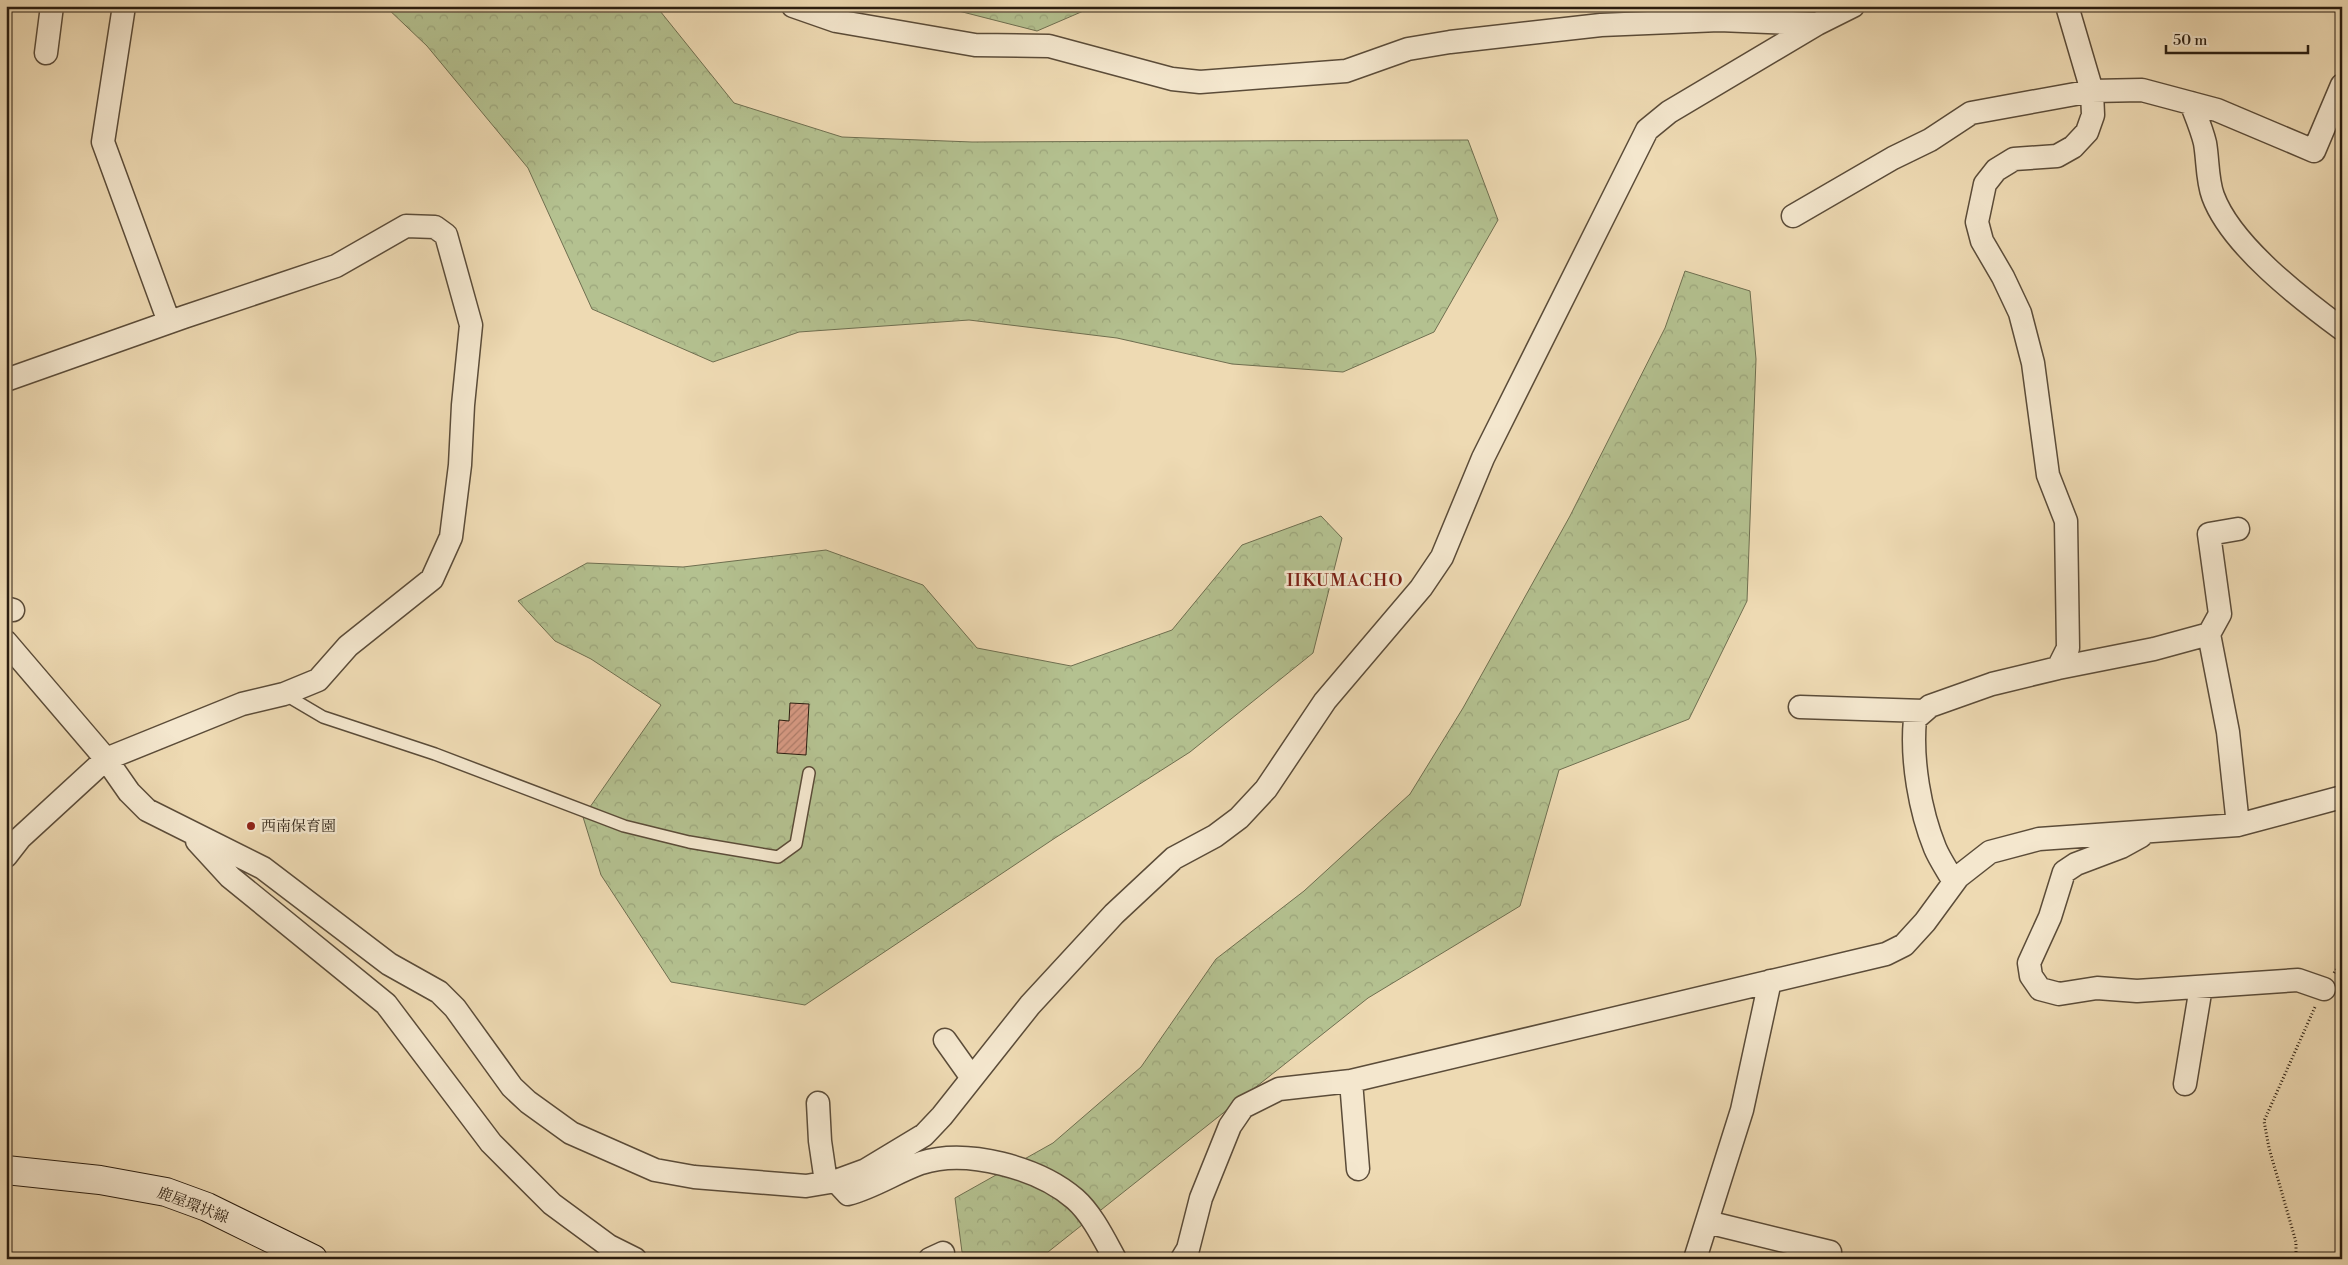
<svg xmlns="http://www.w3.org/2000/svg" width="2348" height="1265" font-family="'Libre Bodoni','Noto Serif JP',serif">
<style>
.forest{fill:url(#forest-crowns);stroke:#6f6f50}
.building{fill:url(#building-hatch);stroke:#2a1d10}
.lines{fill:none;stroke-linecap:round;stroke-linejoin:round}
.lane-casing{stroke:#5b4c39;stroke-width:14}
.street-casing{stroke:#5b4c39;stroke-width:25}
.secondary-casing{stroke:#2a1d10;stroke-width:30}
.path{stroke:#2a1d10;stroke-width:3;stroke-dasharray:1 2.5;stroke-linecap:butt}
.lane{stroke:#f4e7ce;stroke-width:11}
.street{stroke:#f4e7ce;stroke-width:22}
.secondary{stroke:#f4e7ce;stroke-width:28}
.poi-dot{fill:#8f2418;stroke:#f4e7ce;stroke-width:2}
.labels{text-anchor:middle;stroke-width:5;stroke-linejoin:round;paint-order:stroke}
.poi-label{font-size:15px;fill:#2a1d10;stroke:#f4e7ce;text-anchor:start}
.street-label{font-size:15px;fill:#2a1d10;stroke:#f4e7ce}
.quarter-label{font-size:18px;letter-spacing:1px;fill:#7a1f14;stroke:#f4e7ce}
</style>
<defs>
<pattern id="forest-crowns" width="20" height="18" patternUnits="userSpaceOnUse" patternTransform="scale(1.25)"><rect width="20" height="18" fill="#b4c190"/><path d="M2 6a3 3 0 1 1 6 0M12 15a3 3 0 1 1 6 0" fill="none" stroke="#9ba57b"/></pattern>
<pattern id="building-hatch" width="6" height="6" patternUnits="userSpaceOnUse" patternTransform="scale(1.25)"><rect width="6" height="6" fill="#d49881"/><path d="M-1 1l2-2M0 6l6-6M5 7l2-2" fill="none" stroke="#ac7b68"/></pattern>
</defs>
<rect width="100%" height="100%" fill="#eedab3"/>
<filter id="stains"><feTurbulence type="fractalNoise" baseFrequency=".004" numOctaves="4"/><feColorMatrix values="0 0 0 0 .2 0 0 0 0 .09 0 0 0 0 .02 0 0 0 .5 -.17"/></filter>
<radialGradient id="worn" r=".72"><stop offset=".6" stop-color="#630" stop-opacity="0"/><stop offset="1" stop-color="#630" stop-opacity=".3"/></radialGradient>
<path class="forest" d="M385,6H656L734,103L842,137L972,142L1468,140L1498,220L1434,332L1343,372L1232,364L1117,338L969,320L799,332L713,362L592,309L528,168L427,46Z
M939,6H1095L1037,31Z
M1685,271L1750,291L1756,359L1747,601L1689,719L1559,770L1520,906L1368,998L1048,1252H962L955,1198L1053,1143L1141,1067L1216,959L1304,891L1410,794L1463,708L1570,516L1665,328Z
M1321,516L1342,538L1313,653L1190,752L1055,838L805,1005L671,982L601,875L583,817L661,705L591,659L555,641L518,601L587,563L683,567L826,550L923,585L977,648L1071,666L1172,630L1242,545Z"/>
<path class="building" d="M790,703L809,704L806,755L777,753L779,720L789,721Z"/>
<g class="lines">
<g class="lane-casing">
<path id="lane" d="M284,694L323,717L435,754L624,826L689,842L778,857L796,844L809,773"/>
</g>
<g class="street-casing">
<path id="street" d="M124,6L103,142L169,322
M793,6L836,21L975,45L1049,46L1172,79L1200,82L1346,71L1408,49L1450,42L1601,25L1719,20L1817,24
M46,53L52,6
M2191,103C2196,116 2202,130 2205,143C2208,160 2207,180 2213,196C2231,245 2300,298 2342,329
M1793,216L1893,158L1930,140L1971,113L2092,91L2142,90L2217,110L2314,151L2342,85
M6,380L184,317L336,266L406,226L435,227L446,235L471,325L463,405L460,465L451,537L432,579L348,646L318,680L284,694L242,704L106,759L20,838L6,856
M2238,529L2209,534L2220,614L2209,634L2228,732L2238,825
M6,608L13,610
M6,642L106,759L129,792L147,810L263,868L389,964L439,992L455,1008L512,1087L528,1102L571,1133L655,1170L694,1177L806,1186L836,1181L866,1170L924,1135L942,1116L1030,1005L1114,914L1174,858L1215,836L1239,818L1266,789L1325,701L1421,588L1442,557L1483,458L1647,130L1669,112L1817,24L1853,6
M2058,668L2154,649L2209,634
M1800,707L1924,711
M2141,836L2121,847L2076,864L2064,872L2050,917L2029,963L2031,976L2040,989L2059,994L2097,988L2137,991L2298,980L2324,989
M197,841L230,877L386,1004L491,1143L552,1204L609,1246L635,1259
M1954,882C1948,871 1940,860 1935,848C1920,811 1911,760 1915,719L1930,706L1992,684L2058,668L2068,648L2066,521L2048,475L2033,363L2020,313L2003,277L1982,241L1977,222L1985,184L1996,170L2014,159L2057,156L2073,147L2087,132L2093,115L2092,91L2067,6
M945,1040L972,1078
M1351,1081L1358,1169
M2185,1084L2201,987
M818,1103L820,1141L826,1182
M836,1181L848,1194C874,1187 896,1172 921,1163C967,1148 1039,1168 1075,1199C1092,1214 1104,1239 1115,1259
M1707,1222L1830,1252
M930,1259L943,1253
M1182,1259L1188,1249L1201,1198L1230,1126L1243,1107L1279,1089L1351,1081L1886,954L1904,945L1925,922L1958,877L1990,852L2039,839L2238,825L2342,797
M1695,1259L1742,1110L1770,981"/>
</g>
<g class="secondary-casing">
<path id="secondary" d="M6,1170L100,1180L166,1192L207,1207L313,1259"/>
</g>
<path class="path" d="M2334,973L2342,960
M2296,1259V1242L2269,1148L2264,1121L2315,1007"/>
<use href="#lane" class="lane"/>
<use href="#street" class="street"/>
<use href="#secondary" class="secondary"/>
</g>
<circle class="poi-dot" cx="251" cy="826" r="5"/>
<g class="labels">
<g class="poi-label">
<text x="261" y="831">西南保育園</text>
</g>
<g class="street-label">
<text transform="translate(193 1205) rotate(21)" y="5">鹿屋環状線</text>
</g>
<g class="quarter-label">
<text x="1345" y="586">IIKUMACHO</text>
</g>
</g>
<rect width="2348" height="1265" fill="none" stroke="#eedab3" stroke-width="25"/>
<rect x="8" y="8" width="2333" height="1250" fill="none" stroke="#2a1d10" stroke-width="2.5"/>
<rect x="12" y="12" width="2323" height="1240" fill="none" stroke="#2a1d10"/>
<path d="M2166 45v8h142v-8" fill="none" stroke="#2a1d10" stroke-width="2.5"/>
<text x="2173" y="45" font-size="15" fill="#2a1d10" stroke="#f4e7ce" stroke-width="4" paint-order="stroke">50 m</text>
<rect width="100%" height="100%" filter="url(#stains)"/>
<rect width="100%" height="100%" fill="url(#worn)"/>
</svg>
